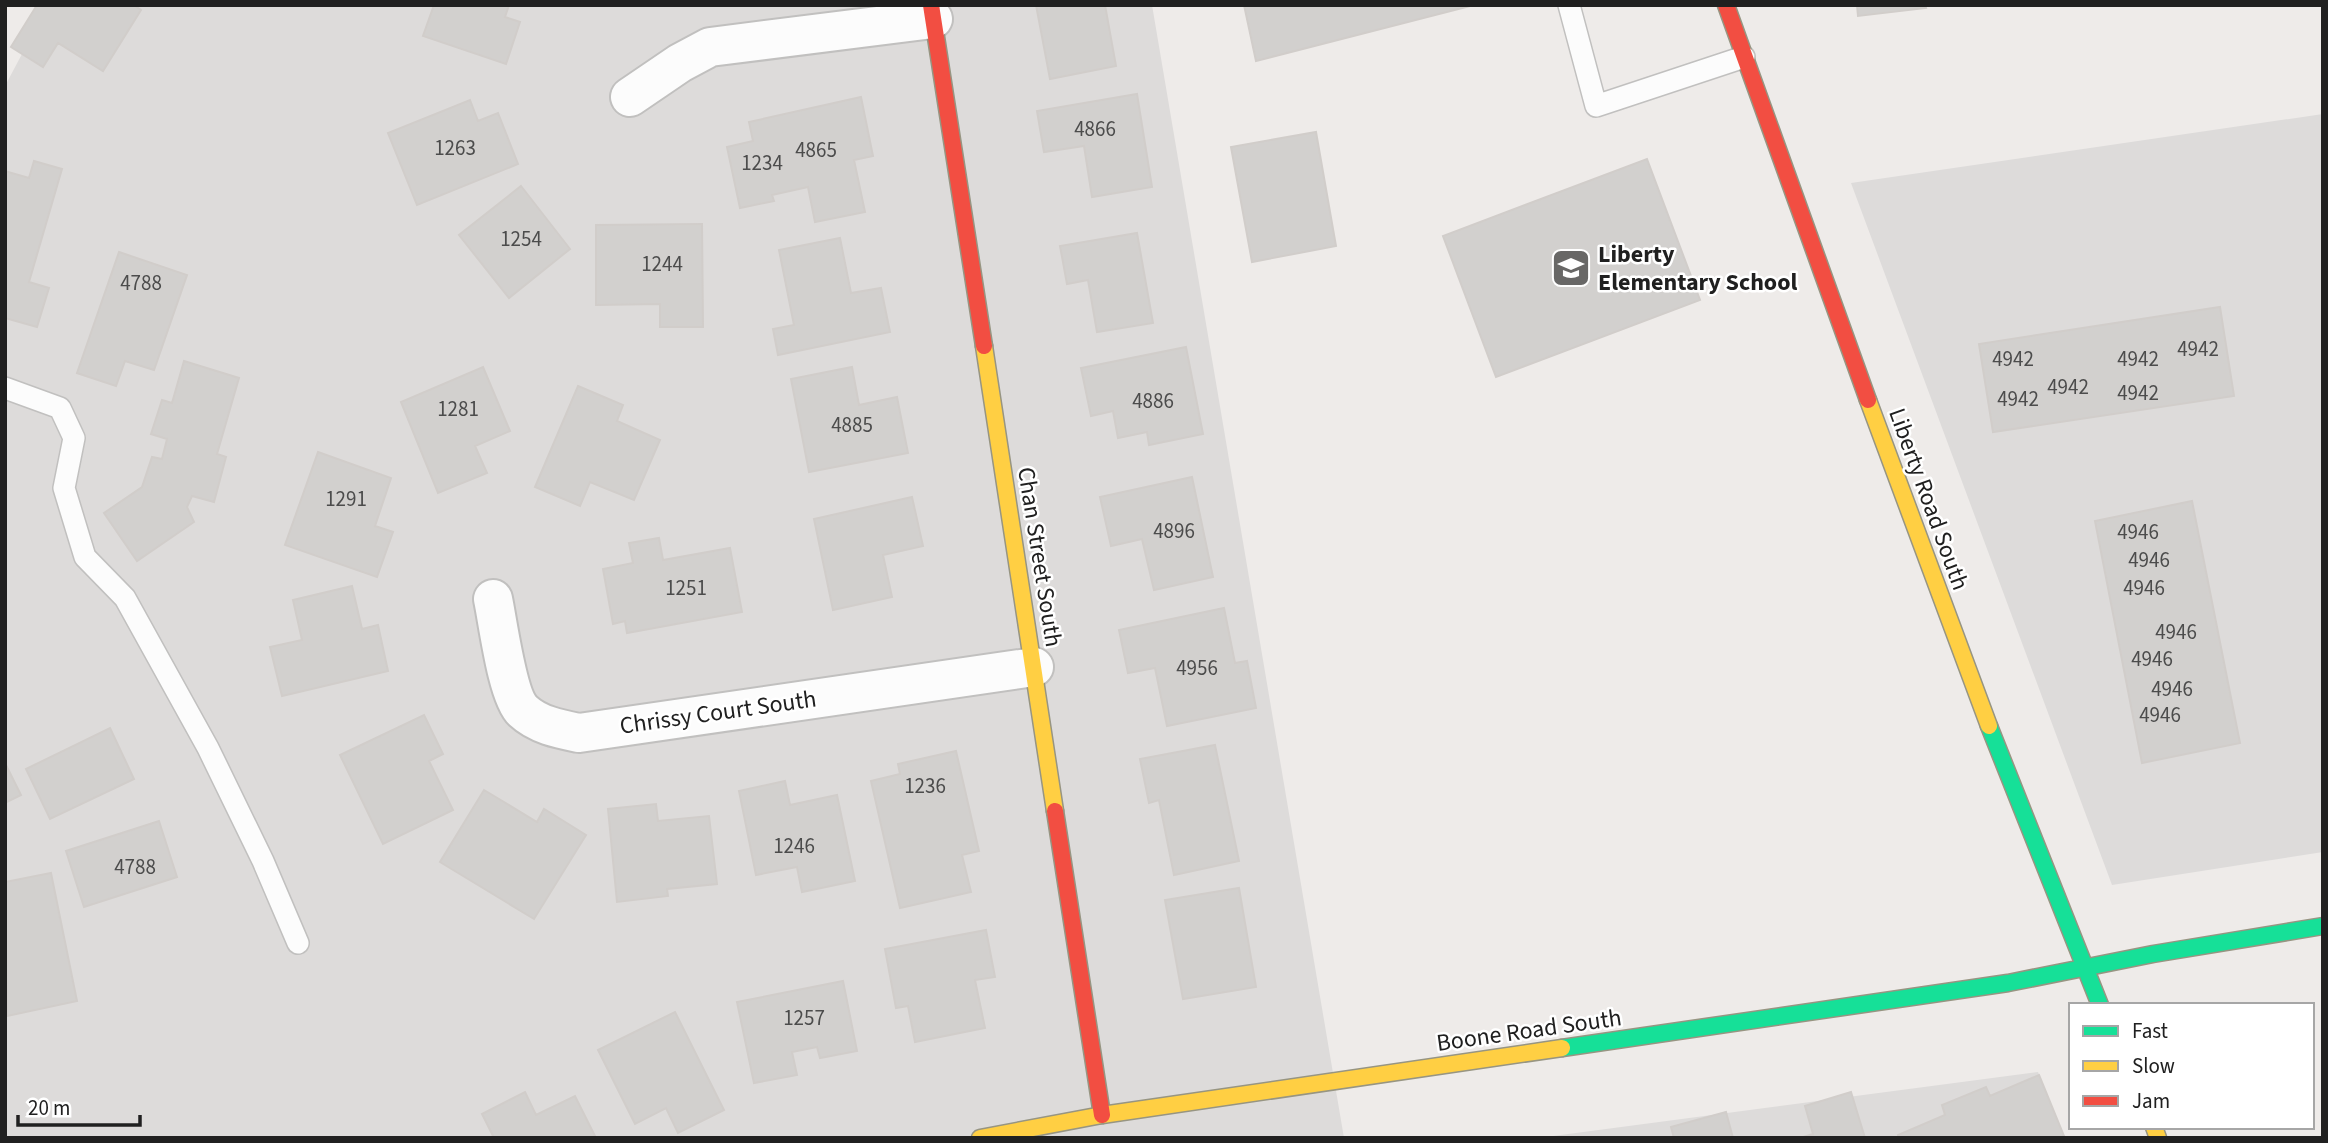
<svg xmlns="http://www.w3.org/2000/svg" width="2328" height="1143" font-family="'Source Sans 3',sans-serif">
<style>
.residential{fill:#dddbda}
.building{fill:#d2d0ce;stroke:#d1cdca;stroke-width:2}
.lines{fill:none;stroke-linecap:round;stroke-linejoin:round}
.lane-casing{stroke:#c1c0bf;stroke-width:24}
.street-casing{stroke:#c1c0bf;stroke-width:42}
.fast-casing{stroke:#979582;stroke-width:19}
.slow-casing{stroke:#979582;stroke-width:19}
.jam-casing{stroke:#979582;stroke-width:19}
.lane{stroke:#fcfcfc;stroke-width:21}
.street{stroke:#fcfcfc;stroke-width:38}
.fast{stroke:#16e098;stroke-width:16}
.slow{stroke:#ffcf43;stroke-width:16}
.jam{stroke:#f24e42;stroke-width:16}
.labels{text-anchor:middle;stroke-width:5;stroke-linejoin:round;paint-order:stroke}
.number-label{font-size:21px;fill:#4c4c4c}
.poi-label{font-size:24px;font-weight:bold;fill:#202020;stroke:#fff;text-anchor:start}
.street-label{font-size:24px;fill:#202020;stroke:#fff}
</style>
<rect width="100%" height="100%" fill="#eeebe9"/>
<path class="residential" d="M48,5H1152L1344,1138H5V86Z
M2323,114V852L2112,885L1851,183Z
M2038,1072L2065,1138H1538Z"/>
<path class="building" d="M37,5H134L141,10L103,71L58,43L43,67L11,47Z
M434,5H509L505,17L520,22L506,64L423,36Z
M1036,5H1105L1116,66L1050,79Z
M1244,5H1474L1256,61Z
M1857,5H1925L1926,8L1858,16Z
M1137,94L1152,187L1092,197L1084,146L1044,152L1037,111Z
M861,97L873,156L854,160L865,212L815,222L808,187L772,195L774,201L740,208L727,147L753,141L749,122Z
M470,100L478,121L498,113L518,164L417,205L388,133Z
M1316,132L1336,246L1252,262L1231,147Z
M1647,159L1700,300L1496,377L1443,236Z
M34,161L62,169L29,282L49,288L37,327L5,318V171L29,178Z
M521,186L570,249L509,298L459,235Z
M702,224L703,327H660V304L596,305V225Z
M1137,233L1153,323L1097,332L1088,280L1067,284L1060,246Z
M840,238L851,293L881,288L890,332L778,355L773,329L794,325L779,250Z
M119,252L187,275L154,370L125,361L116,386L77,373Z
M2220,307L2234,396L1993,432L1979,344Z
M1186,347L1203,434L1149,445L1147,432L1118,438L1113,411L1091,416L1081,368Z
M184,361L239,378L217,454L226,457L214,502L192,496L187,507L194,522L137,561L104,513L142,487L152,457L162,459L167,439L151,434L162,400L172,403Z
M483,367L510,431L475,446L487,473L438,493L401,402Z
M852,367L859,405L897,397L908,453L809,472L791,379Z
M578,386L623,405L617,421L660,440L634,500L590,482L580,506L535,487Z
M318,452L391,478L375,526L393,532L377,577L285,545Z
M1192,477L1213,577L1154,590L1142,539L1111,546L1100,497Z
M912,497L923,546L883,555L892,597L833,610L814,519Z
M2192,501L2240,743L2142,763L2095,521Z
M659,538L663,560L730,548L742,612L627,633L625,621L613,624L603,569L633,563L629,543Z
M352,586L362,629L378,625L388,671L282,696L270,647L302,640L293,600Z
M1224,608L1235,663L1247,661L1256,708L1167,726L1155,668L1128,673L1119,630Z
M424,715L443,754L429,761L453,810L383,844L340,755Z
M110,728L134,779L50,819L26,769Z
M1215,745L1239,861L1174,875L1159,800L1149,803L1140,759Z
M956,751L979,851L962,855L971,892L900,908L871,781L900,774L898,764Z
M5,763L21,795L5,803Z
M785,781L790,805L837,795L855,881L802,892L797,867L756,875L739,791Z
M484,790L537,822L544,809L586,835L534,919L440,862Z
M656,804L658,821L709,816L717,884L667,889L668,896L617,902L608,809Z
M159,821L177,877L84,907L66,851Z
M51,873L77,1001L7,1016L5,882Z
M1239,888L1256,987L1183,999L1165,900Z
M986,930L995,977L975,980L985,1028L915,1042L908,1006L896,1008L885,949Z
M843,981L857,1051L820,1058L817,1047L792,1052L797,1075L754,1083L737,1002Z
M675,1012L724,1110L678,1133L666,1108L635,1124L598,1050Z
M2039,1075L2064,1136L2060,1138H1899L1898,1135L1945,1115L1942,1105L1986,1087L1990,1096Z
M525,1092L536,1115L575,1096L596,1138H494L482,1114Z
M1851,1092L1865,1138H1800L1813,1134L1805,1106Z
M1726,1112L1733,1138H1674L1671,1127Z"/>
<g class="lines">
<g class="lane-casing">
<path id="lane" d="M1569,5L1596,106L1744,57
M5,388L60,408L74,438L64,488L85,557L125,598L208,748L263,861L298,943"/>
</g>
<g class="street-casing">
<path id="street" d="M630,97L680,63L710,47L933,19
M493,599C498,622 507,696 523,711C538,725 559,729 579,733L1034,667"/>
</g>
<g class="fast-casing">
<path id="fast" d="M1989,726L2100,1005
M1562,1048L2008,983L2153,954L2323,926"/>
</g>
<g class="slow-casing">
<path id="slow" d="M984,346L1055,811
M1868,400L1989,726
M2154,1127L2158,1138
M980,1138L1102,1115L1562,1048"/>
</g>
<g class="jam-casing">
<path id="jam" d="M931,5L984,346
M1726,5L1868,400
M1055,811L1102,1115"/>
</g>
<use href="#lane" class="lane"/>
<use href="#street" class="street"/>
<use href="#fast" class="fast"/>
<use href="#slow" class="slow"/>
<use href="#jam" class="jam"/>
</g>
<defs>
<g id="school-square" transform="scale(2.0125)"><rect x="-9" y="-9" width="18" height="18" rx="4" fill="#686766" stroke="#fff"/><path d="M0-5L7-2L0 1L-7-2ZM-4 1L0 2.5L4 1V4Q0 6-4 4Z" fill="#fff"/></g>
</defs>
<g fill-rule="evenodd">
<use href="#school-square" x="1571" y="268"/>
</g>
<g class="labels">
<g class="number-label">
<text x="1095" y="136">4866</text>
<text x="455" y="155">1263</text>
<text x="816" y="157">4865</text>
<text x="762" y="170">1234</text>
<text x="521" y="246">1254</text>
<text x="662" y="271">1244</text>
<text x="141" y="290">4788</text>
<text x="2198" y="356">4942</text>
<text x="2013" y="366">4942</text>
<text x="2138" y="366">4942</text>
<text x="2068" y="394">4942</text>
<text x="2138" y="400">4942</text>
<text x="2018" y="406">4942</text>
<text x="1153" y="408">4886</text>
<text x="458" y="416">1281</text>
<text x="852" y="432">4885</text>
<text x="346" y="506">1291</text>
<text x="1174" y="538">4896</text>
<text x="2138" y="539">4946</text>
<text x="2149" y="567">4946</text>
<text x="686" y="595">1251</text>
<text x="2144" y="595">4946</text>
<text x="2176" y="639">4946</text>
<text x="2152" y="666">4946</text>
<text x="1197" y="675">4956</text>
<text x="2172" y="696">4946</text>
<text x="2160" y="722">4946</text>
<text x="925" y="793">1236</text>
<text x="794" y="853">1246</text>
<text x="135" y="874">4788</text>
<text x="804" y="1025">1257</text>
</g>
<g class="poi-label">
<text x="1598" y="262">Liberty<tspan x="1598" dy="28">Elementary School</tspan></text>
</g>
<g class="street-label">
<text transform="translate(1929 499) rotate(70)" y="8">Liberty Road South</text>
<text transform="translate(1040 557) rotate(81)" y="8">Chan Street South</text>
<text transform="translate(718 712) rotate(-8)" y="8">Chrissy Court South</text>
<text transform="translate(1529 1030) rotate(-8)" y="8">Boone Road South</text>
</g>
</g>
<rect width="2328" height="1143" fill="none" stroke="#202020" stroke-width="14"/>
<rect x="2069" y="1003" width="245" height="126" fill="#ffffff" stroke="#a6a6a6" stroke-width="2"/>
<rect x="2083" y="1026" width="35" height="10" fill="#16e098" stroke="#a6a6a6" stroke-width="2"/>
<text x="2132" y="1038" font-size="21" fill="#202020">Fast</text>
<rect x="2083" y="1061" width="35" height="10" fill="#ffcf43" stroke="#a6a6a6" stroke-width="2"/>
<text x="2132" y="1073" font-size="21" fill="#202020">Slow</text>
<rect x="2083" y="1096" width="35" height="10" fill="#f24e42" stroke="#a6a6a6" stroke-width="2"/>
<text x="2132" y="1108" font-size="21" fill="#202020">Jam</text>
<path d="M18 1115v10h122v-10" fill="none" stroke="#202020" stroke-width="3.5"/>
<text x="28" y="1115" font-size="21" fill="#202020" stroke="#ffffff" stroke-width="5" paint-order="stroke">20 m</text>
</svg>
